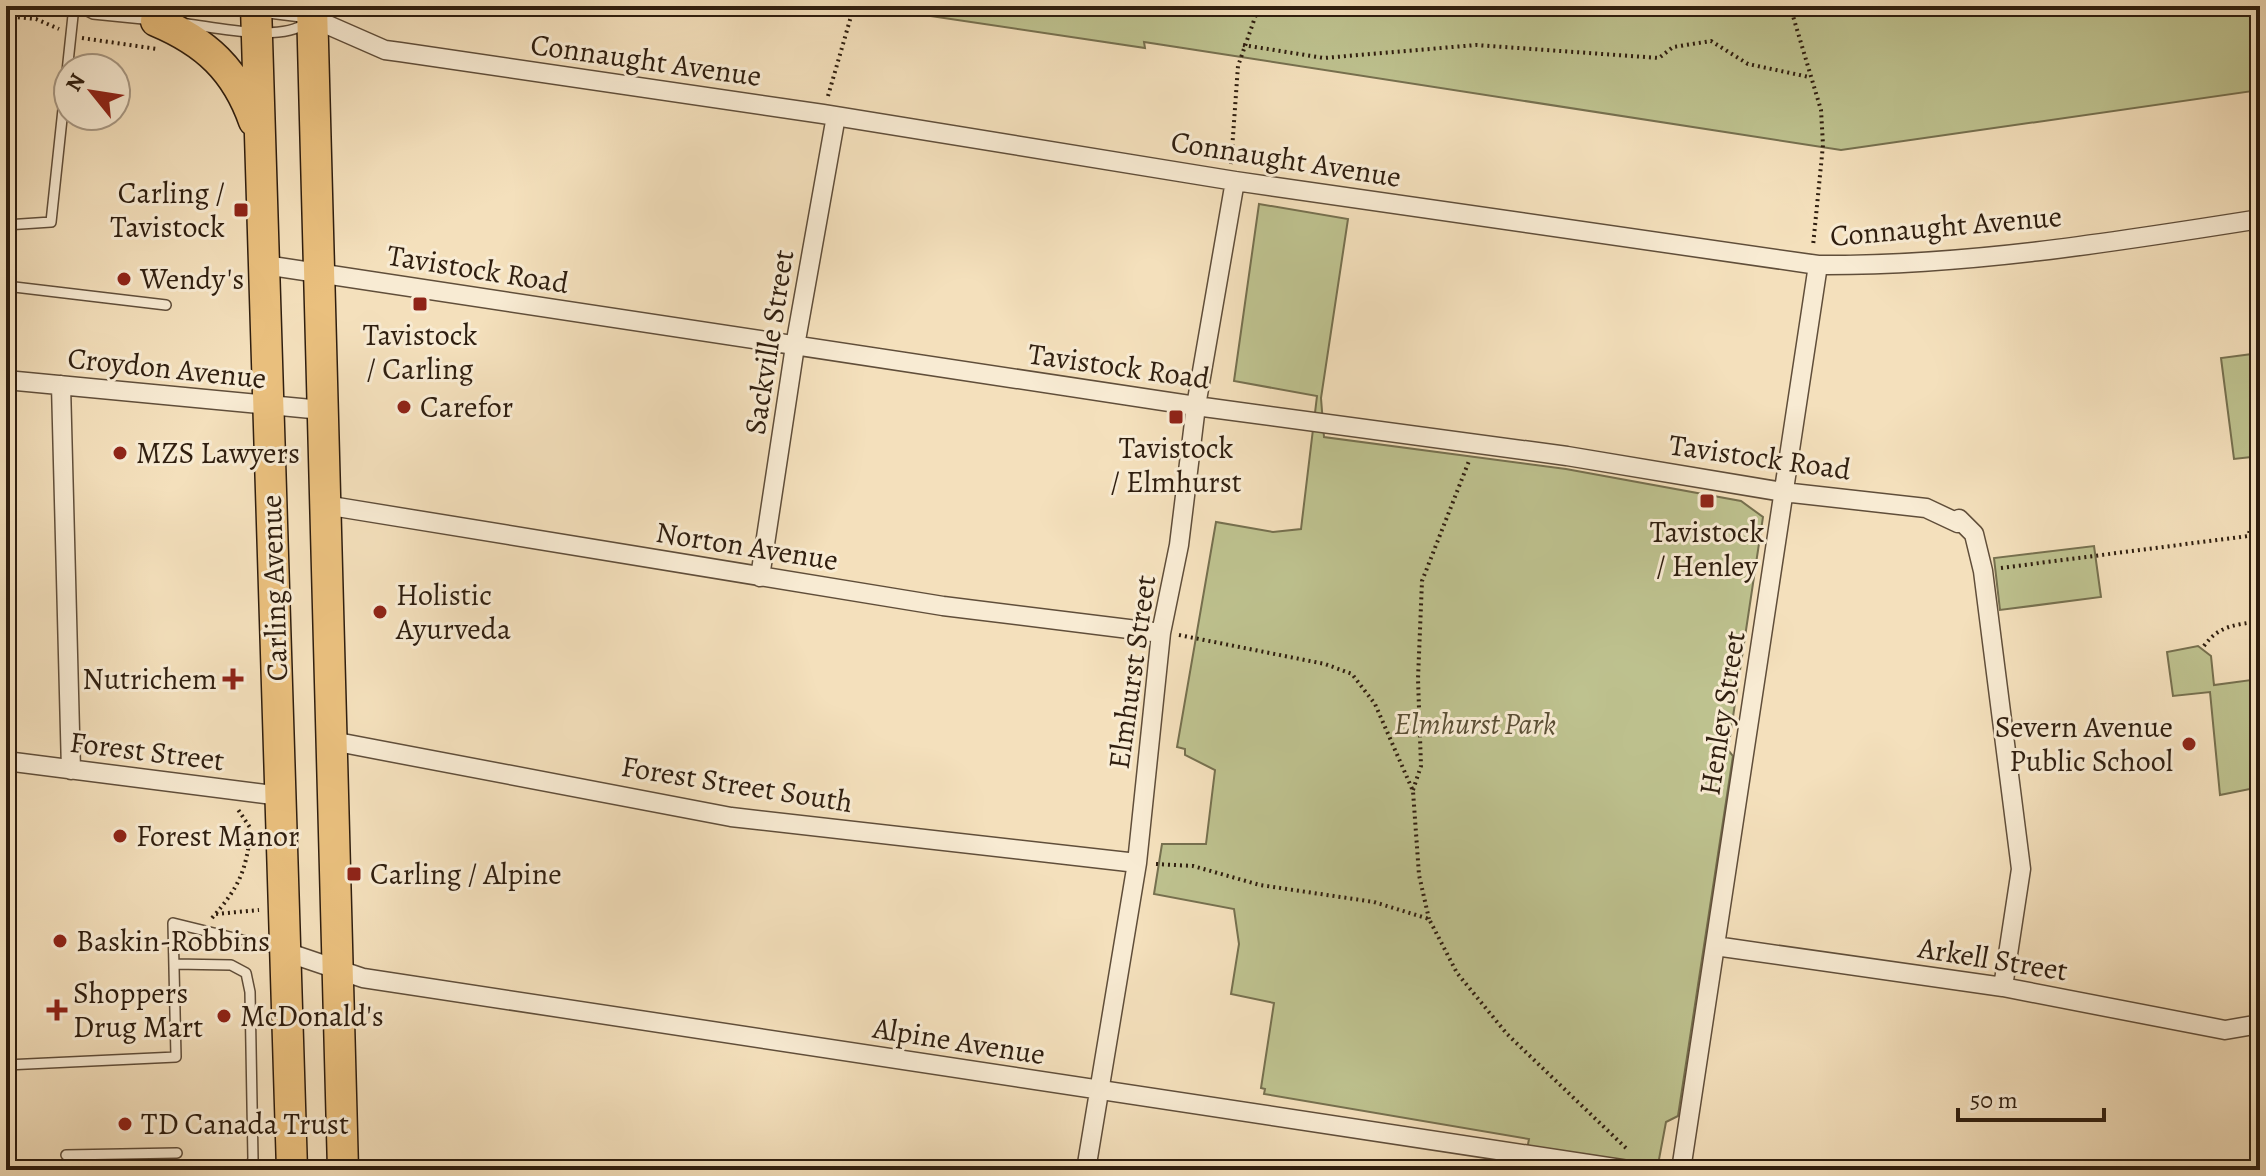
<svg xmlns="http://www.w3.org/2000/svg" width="2266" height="1176" font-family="Alegreya,serif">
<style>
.green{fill:#bec28f;stroke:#76704f;stroke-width:2}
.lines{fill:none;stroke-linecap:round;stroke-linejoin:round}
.lane-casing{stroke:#604e3a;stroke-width:12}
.street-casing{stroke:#604e3a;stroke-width:21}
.primary-casing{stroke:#2f1e0f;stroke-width:33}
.path{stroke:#2f1e0f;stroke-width:4;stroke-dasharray:2 4;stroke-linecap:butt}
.lane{stroke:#f8ebd3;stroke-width:9}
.street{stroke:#f8ebd3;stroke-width:18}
.primary{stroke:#eac07e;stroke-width:30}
.poi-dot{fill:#8f2418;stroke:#f8ebd3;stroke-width:3}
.labels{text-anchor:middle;stroke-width:6;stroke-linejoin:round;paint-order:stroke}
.street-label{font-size:30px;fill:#2f1e0f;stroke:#f8ebd3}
.poi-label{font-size:30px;fill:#2f1e0f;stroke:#f8ebd3;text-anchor:start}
.park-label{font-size:30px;font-style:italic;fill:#5a4f35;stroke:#f8ebd3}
</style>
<rect width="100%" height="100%" fill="#f4e0bc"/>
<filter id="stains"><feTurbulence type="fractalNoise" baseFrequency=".0025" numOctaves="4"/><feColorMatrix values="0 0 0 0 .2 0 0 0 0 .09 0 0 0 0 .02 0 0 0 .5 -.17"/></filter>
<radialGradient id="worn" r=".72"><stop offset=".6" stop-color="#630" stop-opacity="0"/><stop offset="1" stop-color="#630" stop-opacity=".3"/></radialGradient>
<path class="green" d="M2260,6V90L1841,150L1144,42L1145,48L870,7Z
M1259,204L1348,219L1321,398L1324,437L1566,469L1741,501L1763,517L1728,750L1733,756L1678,1116L1666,1122L1657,1170H1523L1529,1139L1264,1094L1265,1089L1261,1088L1274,1003L1231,994L1239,944L1234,909L1154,894L1162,844H1206L1215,770L1185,755V749L1177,747L1216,522L1273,532L1301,529L1317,396L1234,381Z
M2260,353V456L2234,459L2221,358Z
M2094,546L2101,597L2000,610L1994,558Z
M2198,646L2211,656L2214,685L2251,680L2260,737V787L2220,795L2210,692L2173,696L2167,652Z"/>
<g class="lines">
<g class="lane-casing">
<path id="lane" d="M78,6L93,14L153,20
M211,6L309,18
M188,24C219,28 281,42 306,23
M6,225L51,222L74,6
M6,286L166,305
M174,964L231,965L246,973L250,992L253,1159L249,1170
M6,1065L176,1057L173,923L279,949
M66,1155L177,1153"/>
</g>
<g class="street-casing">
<path id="street" d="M312,18L385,50L400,52L823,114L1235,181L1818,265C1966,266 2115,242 2260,219
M265,265L1196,406L1567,456L1783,492L1926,508L1958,523L1959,519L1974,534L1983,571L2021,869L2003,987
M6,380L322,410
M61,385L71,770
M325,505L943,606L1161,633
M760,577L795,346L836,116
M332,741L731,817L1137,863
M6,761L281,796
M1715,946L2003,987L2225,1030L2260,1024
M286,952L363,978L1628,1170
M1086,1170L1137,863L1161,633L1179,545L1196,406L1235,181
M1681,1170L1818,265"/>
</g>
<g class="primary-casing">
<path id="primary" d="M256,6L292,1170
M312,6L343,1170
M156,21C206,42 236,70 254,121"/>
</g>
<path class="path" d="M1790,6L1821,110L1823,145L1813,246
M6,16L36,19L59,29
M82,38L157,49
M1243,45L1324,58L1476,45L1659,58L1673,47L1711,41L1748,64L1809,77
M828,96L854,6
M1231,164L1238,66L1259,6
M2001,568L2248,536L2251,527L2260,525
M1179,635L1325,664L1352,674L1375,704L1413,791L1419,875L1429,919
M2204,646C2219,625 2236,625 2260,621
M1413,790L1421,766L1418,679L1422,581L1469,461
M1156,864L1193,866L1260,885L1374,902L1429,919L1457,973L1507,1034L1628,1150
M216,914L259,910
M212,918C240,886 246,871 251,829L237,808"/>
<use href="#lane" class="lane"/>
<use href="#street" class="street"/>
<use href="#primary" class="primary"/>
</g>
<g class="poi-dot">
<rect x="233" y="202" width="16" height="16" rx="4"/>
<circle cx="124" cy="279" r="8"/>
<rect x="412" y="296" width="16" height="16" rx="4"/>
<circle cx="404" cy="407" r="8"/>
<rect x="1168" y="409" width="16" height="16" rx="4"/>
<circle cx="120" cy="453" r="8"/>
<rect x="1699" y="493" width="16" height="16" rx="4"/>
<circle cx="380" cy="612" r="8"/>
<path d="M229 667h8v8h8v8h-8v8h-8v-8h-8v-8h8z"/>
<circle cx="2189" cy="744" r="8"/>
<circle cx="120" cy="836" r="8"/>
<rect x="346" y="866" width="16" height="16" rx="4"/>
<circle cx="60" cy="941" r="8"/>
<path d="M53 998h8v8h8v8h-8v8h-8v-8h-8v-8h8z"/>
<circle cx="224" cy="1016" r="8"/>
<circle cx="125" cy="1124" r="8"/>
</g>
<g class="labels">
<g class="street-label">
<text transform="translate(646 60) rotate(8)" y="10">Connaught Avenue</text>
<text transform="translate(1286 159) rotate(9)" y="10">Connaught Avenue</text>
<text transform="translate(1946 226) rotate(-5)" y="10">Connaught Avenue</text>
<text transform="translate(478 269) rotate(9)" y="10">Tavistock Road</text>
<text transform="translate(769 342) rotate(-81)" y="10">Sackville Street</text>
<text transform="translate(1119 366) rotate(8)" y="10">Tavistock Road</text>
<text transform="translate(167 368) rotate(6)" y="10">Croydon Avenue</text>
<text transform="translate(1760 457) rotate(8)" y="10">Tavistock Road</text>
<text transform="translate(747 546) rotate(9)" y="10">Norton Avenue</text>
<text transform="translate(274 588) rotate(-92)" y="10">Carling Avenue</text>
<text transform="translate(1132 672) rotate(-82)" y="10">Elmhurst Street</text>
<text transform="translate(1722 713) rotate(-81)" y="10">Henley Street</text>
<text transform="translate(147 751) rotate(7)" y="10">Forest Street</text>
<text transform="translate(737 784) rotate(9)" y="10">Forest Street South</text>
<text transform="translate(1993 959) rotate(9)" y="10">Arkell Street</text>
<text transform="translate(959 1041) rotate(9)" y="10">Alpine Avenue</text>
</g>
<g class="poi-label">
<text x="225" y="203" text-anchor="end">Carling /<tspan x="225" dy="34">Tavistock</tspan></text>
<text x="140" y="289">Wendy's</text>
<text x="420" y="345" text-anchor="middle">Tavistock<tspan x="420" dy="34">/ Carling</tspan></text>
<text x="420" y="417">Carefor</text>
<text x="1176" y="458" text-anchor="middle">Tavistock<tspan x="1176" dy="34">/ Elmhurst</tspan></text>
<text x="136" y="463">MZS Lawyers</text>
<text x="1707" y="542" text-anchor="middle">Tavistock<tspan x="1707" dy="34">/ Henley</tspan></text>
<text x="396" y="605">Holistic<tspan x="396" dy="34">Ayurveda</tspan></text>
<text x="217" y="689" text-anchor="end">Nutrichem</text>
<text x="2173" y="737" text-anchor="end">Severn Avenue<tspan x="2173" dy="34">Public School</tspan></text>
<text x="136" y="846">Forest Manor</text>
<text x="370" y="884">Carling / Alpine</text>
<text x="76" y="951">Baskin-Robbins</text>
<text x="73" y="1003">Shoppers<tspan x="73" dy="34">Drug Mart</tspan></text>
<text x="240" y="1026">McDonald's</text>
<text x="141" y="1134">TD Canada Trust</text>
</g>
<g class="park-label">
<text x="1475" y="734">Elmhurst Park</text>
</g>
</g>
<rect width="2266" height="1176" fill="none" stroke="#f4e0bc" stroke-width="32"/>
<rect x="8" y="8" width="2250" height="1160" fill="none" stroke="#2f1e0f" stroke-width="4"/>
<rect x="16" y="16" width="2234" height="1144" fill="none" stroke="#2f1e0f" stroke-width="2"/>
<g transform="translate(92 92) rotate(300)"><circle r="38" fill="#f8ebd3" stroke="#a89985" stroke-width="2"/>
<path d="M0-6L14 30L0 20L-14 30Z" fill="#8f2418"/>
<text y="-12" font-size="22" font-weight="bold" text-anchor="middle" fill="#2f1e0f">N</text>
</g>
<path d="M1958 1108v12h146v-12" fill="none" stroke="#2f1e0f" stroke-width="4"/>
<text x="1970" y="1108" font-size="24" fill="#2f1e0f" stroke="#f8ebd3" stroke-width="6" paint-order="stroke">50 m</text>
<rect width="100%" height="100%" filter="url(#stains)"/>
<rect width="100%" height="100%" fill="url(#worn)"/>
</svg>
